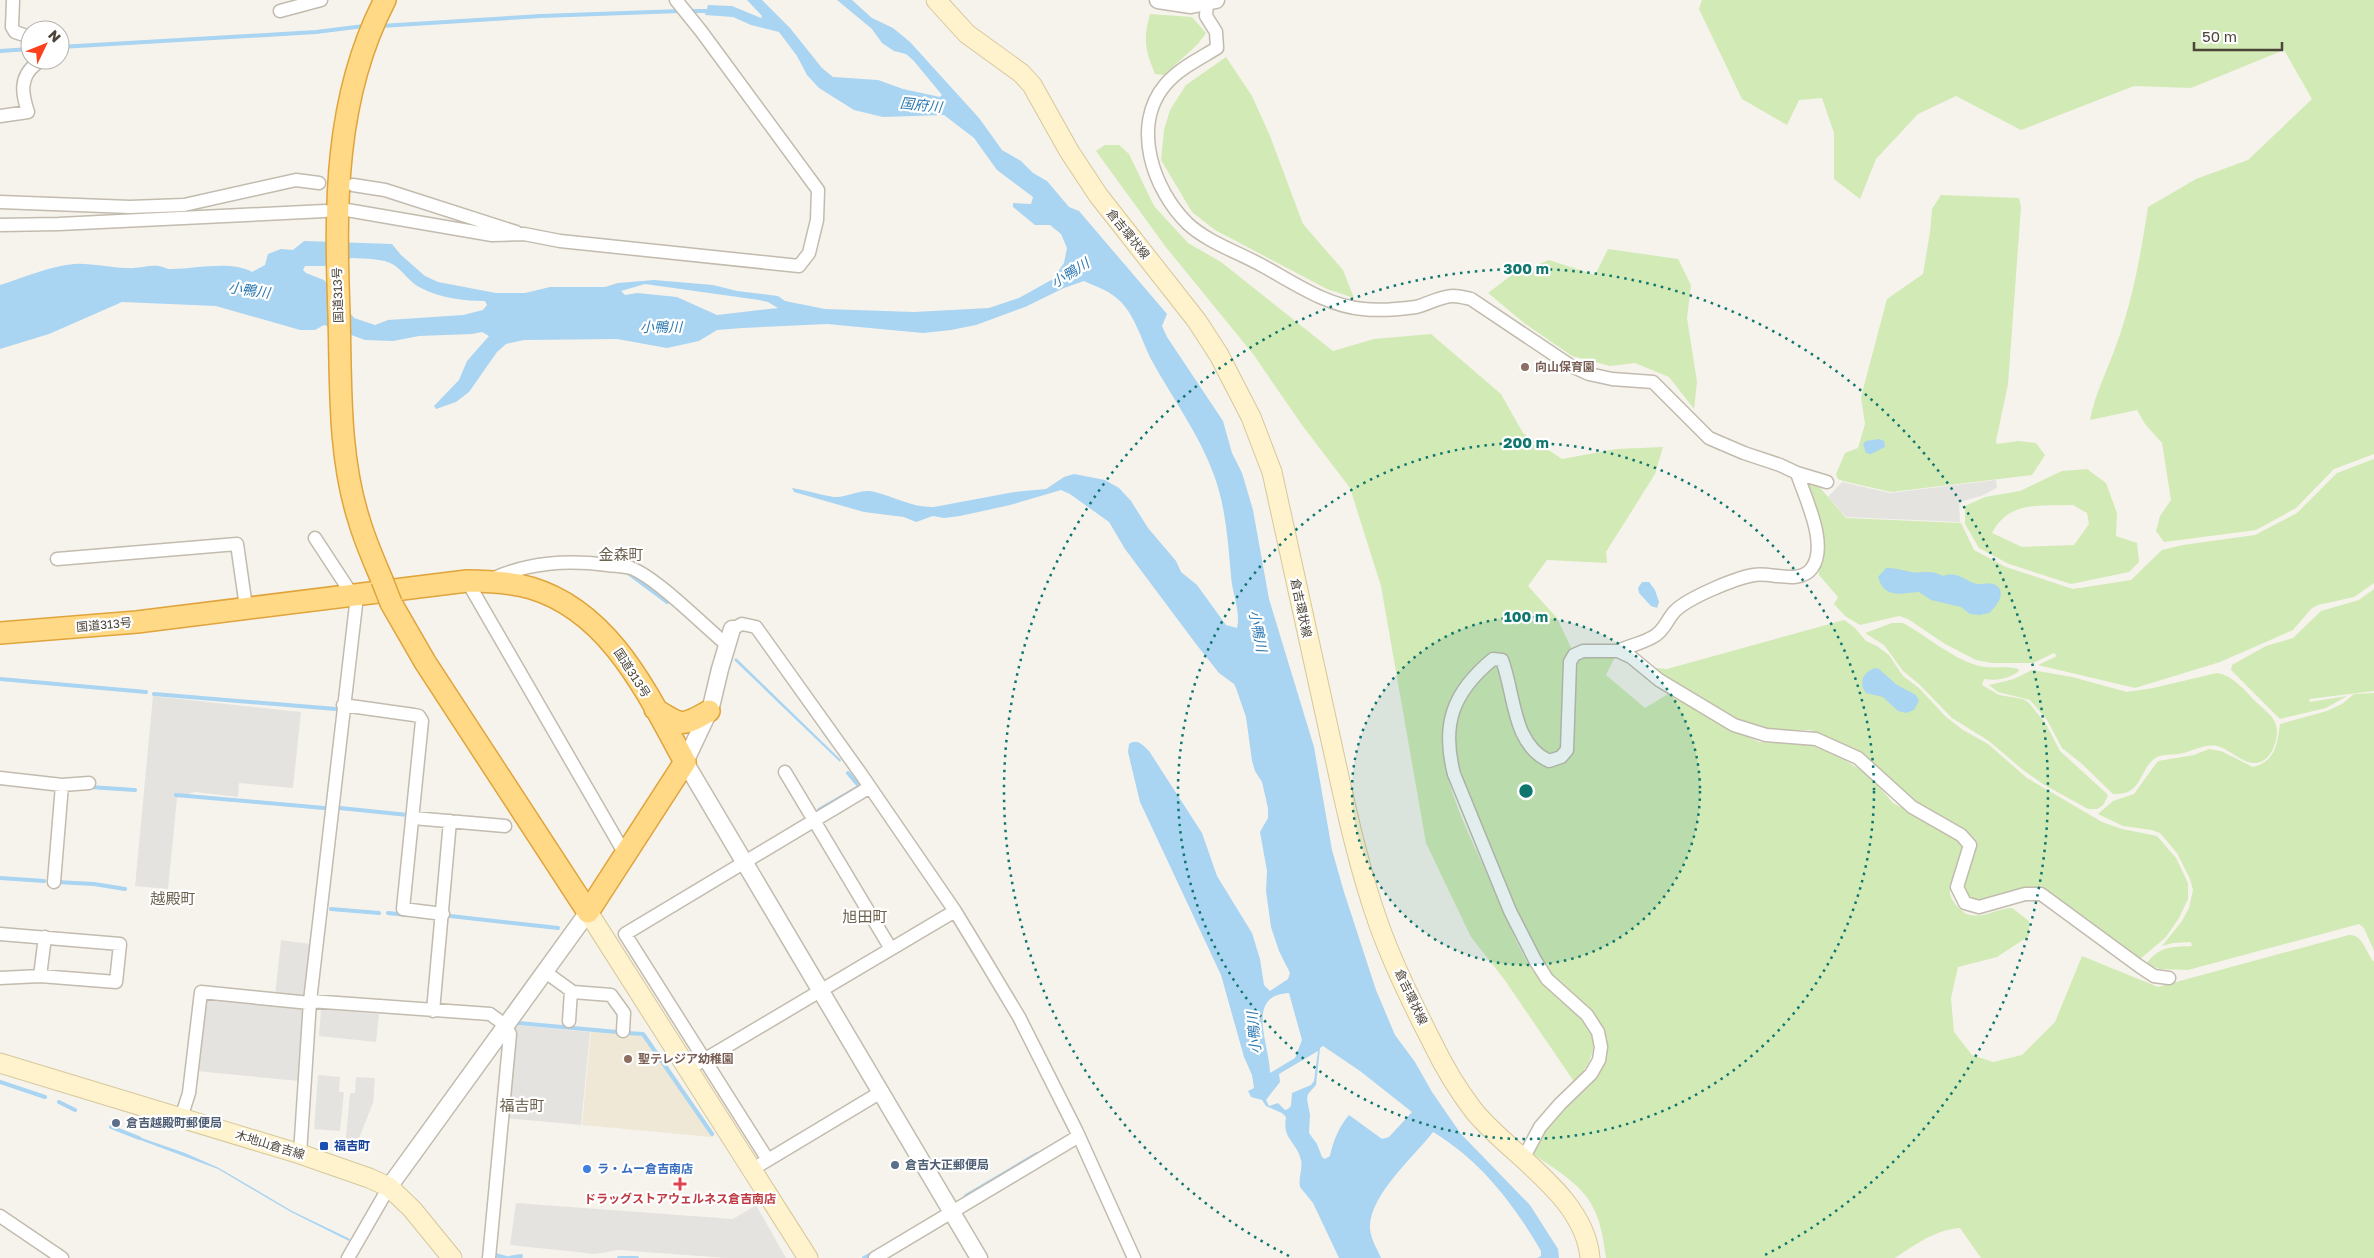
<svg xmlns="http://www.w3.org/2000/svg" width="2374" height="1258" font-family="'Golos Text','Noto Sans JP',sans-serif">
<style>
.education{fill:#efe8d6}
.green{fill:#d2eab5;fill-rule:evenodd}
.parking{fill:#e5e3e0}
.water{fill:#a9d4f2;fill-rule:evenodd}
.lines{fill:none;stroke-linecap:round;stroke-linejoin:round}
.stream{stroke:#a9d4f2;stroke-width:4}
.minor-casing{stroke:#c2bbae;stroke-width:15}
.tertiary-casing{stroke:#c2bbae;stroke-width:19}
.secondary-casing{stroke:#d6c79b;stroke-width:21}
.trunk-casing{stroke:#e0a43c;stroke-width:24}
.minor{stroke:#fff;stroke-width:12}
.tertiary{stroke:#fff;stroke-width:16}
.secondary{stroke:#fff3cd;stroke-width:19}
.trunk{stroke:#ffd985;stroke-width:21}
.trunk-bridge-casing{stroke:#e0a43c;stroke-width:24;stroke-linecap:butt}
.trunk-bridge{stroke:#ffd985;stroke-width:21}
.ring{fill:none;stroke:#0f766e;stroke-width:2.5;stroke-dasharray:2.5 5}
.education-dot{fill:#8d6e63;stroke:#fff;stroke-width:2}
.service-dot{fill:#5c6f8a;stroke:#fff;stroke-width:2}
.transit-dot{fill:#1a4fb4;stroke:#fff;stroke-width:2}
.shop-dot{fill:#3f7fe0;stroke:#fff;stroke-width:2}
.health-dot{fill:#e0444e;stroke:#fff;stroke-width:2}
.labels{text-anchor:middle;stroke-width:4.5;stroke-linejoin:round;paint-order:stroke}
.street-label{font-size:12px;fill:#4b4439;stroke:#fff}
.education-label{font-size:12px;font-weight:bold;fill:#785e54;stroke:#fff;text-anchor:start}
.service-label{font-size:12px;font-weight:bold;fill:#4e5e75;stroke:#fff;text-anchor:start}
.transit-label{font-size:12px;font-weight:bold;fill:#164399;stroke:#fff;text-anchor:start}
.shop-label{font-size:12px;font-weight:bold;fill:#366cbe;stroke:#fff;text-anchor:start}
.health-label{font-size:12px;font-weight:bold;fill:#be3a42;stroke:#fff}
.water-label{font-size:14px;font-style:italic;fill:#2e7ab2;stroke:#fff}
.quarter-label{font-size:15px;fill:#6e6250;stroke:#fff}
.centre{fill:#0f766e;stroke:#fff;stroke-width:2.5}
.ring-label{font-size:15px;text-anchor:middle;font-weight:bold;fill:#0f766e;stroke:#fff;stroke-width:4.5;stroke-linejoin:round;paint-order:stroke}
</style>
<rect width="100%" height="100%" fill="#f6f3ec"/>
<path class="education" d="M591,1031L646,1034L715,1135L712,1137L582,1125Z"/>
<path class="green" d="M1702,0H2374V454L2334,469L2296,508L2256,530L2164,542L2156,531L2160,516L2171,500L2162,443L2145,424L2137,410L2090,420C2095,393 2108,369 2117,343C2133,299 2141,253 2148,207L2196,179L2248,160L2312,99L2284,50L2191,88L2134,86L2021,130L1956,96L1918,114L1876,159L1860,199L1834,179V133L1822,98L1799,100L1787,125L1742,99L1699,9Z
M1150,14L1192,17L1206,33L1198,44L1164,75L1155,74C1145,48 1143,41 1150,14Z
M1226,57L1252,96L1270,136L1303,224L1343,270L1354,298L1327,289L1215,230L1192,212L1161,160L1164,130L1170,110L1186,85Z
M1105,145H1119L1129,154L1154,206L1188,243L1221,262L1333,351L1374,339L1431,334L1501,394L1523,433L1562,459L1616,449L1663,447L1655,474L1606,552L1607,563L1547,560L1528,586L1557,618L1574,654L1618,651L1606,675L1645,708L1668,694L1722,725L1759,742L1812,745L1844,760L1868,774L1893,803L1957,838C1961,841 1965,845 1965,851C1963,869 1937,887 1958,907C1962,911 1965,914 1970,915C1985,918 1998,908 2012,908L2029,921V936L1997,957L1958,967L1951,998L1954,1032L1972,1055L1993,1062L2022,1055L2055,1022L2082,956L2158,987L2349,935C2363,934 2366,953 2374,962V1258H1981L1960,1228C1935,1230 1916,1244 1895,1258H1606C1599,1196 1582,1187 1533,1154C1536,1110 1599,1099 1606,1055L1564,986L1550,972L1538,956C1504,879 1469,803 1444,723C1435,774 1472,839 1492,885C1504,912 1514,940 1529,965C1545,991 1579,1004 1591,1032C1599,1052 1586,1067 1575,1083L1504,979L1471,937L1426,843L1381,586L1350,488L1302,425L1253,354L1165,246L1096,151Z
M1941,195L2019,198L2021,207L2008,384L1996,441L1997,444L2018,441L2036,443L2045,455L2032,475L1891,492L1843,481L1838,479L1836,474L1845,453L1858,448L1865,424L1861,397L1887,299L1923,274L1930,232L1932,209Z
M1608,249L1678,259L1691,285L1687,318L1697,382L1694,409L1669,377L1635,363L1610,366L1572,356L1524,323L1488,293L1513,274L1549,260L1595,275Z
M2374,459V583L2354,597L2318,605L2312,608L2293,630L2220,662L2135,688L2038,665L2057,656L2054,653L2033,663H1992L1976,660L1945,644L1908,619L1899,616L1860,625L1845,616L1834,604L1838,597L1819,575V562L1805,486L1808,483H1816L1846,518L1961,523L1974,550L2006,567L2073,589L2131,580L2162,550L2183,545L2255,535L2297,513L2337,473Z
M2087,469L2106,483L2117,513L2116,536L2137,543L2139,562L2129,572L2071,584L2009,564L1979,548L1965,524V506L1985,497L2020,491L2062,471ZM2073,505L2087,513L2089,524L2074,545L2022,547L1992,533C2009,500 2041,506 2073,505Z
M2374,589V691L2309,699L2310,702L2347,696L2326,708L2280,719L2231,670L2232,665L2266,646L2293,638L2321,611L2359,600Z
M1844,620L1855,628L1866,641L1877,646L1889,655L1903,676L1919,688L1946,717L1963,730L1988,744L2027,778L2102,822L2122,829L2157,836L2176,858L2188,883V899L2179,918L2166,937L2139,960L2032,888H2024L1980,901C1953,900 1969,863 1974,849L1911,802L1875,765L1860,755L1811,730H1772L1738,720L1688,693L1654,668L1667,669Z
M1892,623H1903C1927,636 1950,657 1976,665C1990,670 2005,665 2018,669L2019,671C2008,679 1997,681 1984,679L1982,685L1999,695L2023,699L2029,703L2046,724L2060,751L2106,793L2108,796L2103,805L2097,809H2088L2043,784L2023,770L1989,741L1952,718L1919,684L1903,671L1884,645L1865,633Z
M2032,670L2072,677L2127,692L2153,688L2217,673C2234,676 2244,690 2256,702C2262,708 2274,716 2276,725C2280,738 2271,764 2254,763C2243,763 2231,751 2220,747C2207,742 2192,752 2179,754C2172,755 2163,754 2157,757C2138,768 2144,796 2113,794L2081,763L2062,748L2047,720L2030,700L1998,692L1989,685L2014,679Z
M2374,693V951L2364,928L2359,924L2188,970L2160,969L2146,964C2160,946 2170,947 2192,946L2191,942L2173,943L2162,946L2182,921L2189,908L2193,890L2190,879L2177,853L2160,833L2152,830L2123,826L2098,814L2113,801L2134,794L2158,761L2194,755L2209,749L2221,751L2253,767C2276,761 2277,744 2280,724L2327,711L2342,704L2354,694Z"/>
<path class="parking" d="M1996,480L1997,488L1981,496L1959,502L1960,522L1846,517L1828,497L1842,482L1890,493Z
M153,696L301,712L293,788L239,783L238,797L195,792L177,798L168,889L135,886Z
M281,940L310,944L304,999L275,996Z
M206,996L304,1005L299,1081L196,1071Z
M321,1009L379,1014L376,1042L319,1036Z
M515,1025L590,1032L581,1125L505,1118Z
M318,1075L340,1077L339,1092H344L340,1131L314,1129Z
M356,1077L375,1078L373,1103L353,1153L345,1148L350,1093H355Z
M516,1203L733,1219L756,1205L786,1258H727L618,1250L595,1254L510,1245Z"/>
<path class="water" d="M747,0H762L790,28L822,68L833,77L878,80L903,89L940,97L942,95L913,60L906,54L894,51L882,43L872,29L837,0H852L872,18L893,28L910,42L979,118L1002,150L1021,161L1033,173L1047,181L1069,207L1079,211L1167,314L1162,326L1167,337L1223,421L1232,453L1242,473L1253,510L1269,599L1314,747L1332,850L1344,892L1376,990L1395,1035L1415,1062L1432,1092L1461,1134L1530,1205L1558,1249L1559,1258H1537L1541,1256V1251C1513,1203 1481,1161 1433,1132C1414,1157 1368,1196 1370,1229C1371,1239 1377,1249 1381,1258H1339L1313,1203L1300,1187C1298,1178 1303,1169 1301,1160C1296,1140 1282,1140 1286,1117L1282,1113L1266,1106L1262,1100L1251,1097L1248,1091L1254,1088L1252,1075L1244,1057L1221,975L1140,802L1128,752L1129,744C1137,738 1143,745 1149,751L1202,833L1217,876L1252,933L1260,959L1264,985L1270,991L1288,979L1290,973L1279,951L1271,927L1266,891L1267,871L1260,832L1268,818V808L1262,782L1255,771L1252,761L1246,717L1236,688L1234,684L1219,673L1196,644L1125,549L1109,522L1070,494L1061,490L1010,505L960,516L944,518L933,516L916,522L904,517L864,512L794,492L792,488C806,490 820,495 834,497C848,498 860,488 875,492C894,497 914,508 934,507L1014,492L1046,489L1064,477L1074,474L1105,480L1119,488L1131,501L1148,528L1176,561L1181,572L1197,585L1226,625L1237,628C1241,611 1232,593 1231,576C1228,542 1226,508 1214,475C1199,434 1173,399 1152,361C1142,342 1136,317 1120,301C1110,291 1097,287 1084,281L1064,288L1025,307L976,325L951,330L923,333L827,324L742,328L717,330L699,341L667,348L617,339L524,340L506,344L497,352L469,392L456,402L436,409L434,406L459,380L467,361L489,336L482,332L472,334L419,336L393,341L365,340L324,325L315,330H300L216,306L122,302L49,334L0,349V285C23,278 49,266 74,264C91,263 110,268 127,268C138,269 148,265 158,266C163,266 167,270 172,269C195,269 231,260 252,272L265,265L268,254L281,249L293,250L304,241L392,244L401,255L425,276L438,282L496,293H525L550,287H605L618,283L654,280L713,285L737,291L778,296L785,301L825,309L914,312L989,308L1019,298L1053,279L1064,263L1067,248L1061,234L1050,225H1035L1013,207V203L1031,204L1033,197L997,170L974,138L944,115L883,117L854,110L819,88L807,75L797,56L779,32L751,25L733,17L705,15L708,5L732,6L761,18L762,16ZM352,258C365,259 383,258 394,265C404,272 410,283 421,288C440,298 464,301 485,301L487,305L483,310L463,315L388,320L375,325L354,318L324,280L306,273L303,270L305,266H324ZM645,284L759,300L768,302L778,308L717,315L677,297L637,293L625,295L621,291ZM1289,993L1302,1040L1295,1058L1270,1073C1270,1045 1244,995 1289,993ZM1323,1046L1360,1071L1412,1112L1389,1137L1382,1139L1349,1115C1339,1127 1333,1141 1330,1156L1325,1159L1322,1157L1317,1144L1309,1133L1310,1115L1307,1099L1308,1094L1316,1085L1320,1048ZM1318,1051L1314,1081L1311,1085L1292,1093L1291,1106L1288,1109L1285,1110L1278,1103L1269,1106L1266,1100L1280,1082L1279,1074Z
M1879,439L1884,441L1885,447L1871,454L1866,453L1863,444L1866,441Z
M1886,568C1895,568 1902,570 1911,572C1924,574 1929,569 1943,576C1958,571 1963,580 1977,584C1982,585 1988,582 1993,584C2009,590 1997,606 1989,613L1979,615L1970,614L1961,607L1931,600L1919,592C1901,593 1885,600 1878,577Z
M1642,582H1649L1655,590L1659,602L1657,608L1651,606L1639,593L1638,588Z
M736,658L841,760L840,762L734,660Z
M1875,668L1879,669L1897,685L1916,695L1919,701L1914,710L1906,713L1898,711L1883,697L1866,693C1858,683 1863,672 1875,668Z
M136,1136L185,1153L219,1168L292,1211L350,1239L349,1241L291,1212L218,1169L135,1138Z"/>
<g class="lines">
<path class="stream" d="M688,11H711
M381,26L541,16L681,11
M60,47L316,32L364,26
M0,51L30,49
M628,573L667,602
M0,679L146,692
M154,694L336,709
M848,773L859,786
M89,787L135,790
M176,795L324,808
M340,808L408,815
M819,810L857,788
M0,878L44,881
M56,882L94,884L125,889
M331,909L379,913
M388,913L406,915
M450,916L558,928
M518,1023L617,1032
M627,1033L643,1034L712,1134
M0,1082L45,1097
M59,1102L75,1110
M111,1127L139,1138
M966,1196L1037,1154
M492,1254L506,1258
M509,1258L521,1256
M619,1258H637
M864,1258L875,1252"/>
<g class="minor-casing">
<path id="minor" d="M13,0L12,27L15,32L30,37
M1207,3L1206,16L1216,32L1217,48C1199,59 1178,69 1165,85C1131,126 1153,189 1187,223C1207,242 1238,252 1263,266C1294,283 1327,306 1363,309C1379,311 1401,309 1416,307C1428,304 1441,296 1453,296C1459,296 1466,298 1471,299L1571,366L1589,374L1612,379L1653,382L1709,438L1744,453L1780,465L1797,473L1827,482
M280,11L321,0
M0,116L28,112C22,94 19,77 36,64L35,60
M353,185L385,190L516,232
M0,202L130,207L184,205L296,180L319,183
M347,210L492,235L524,234L560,241L799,266L809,253L817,220L818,190L701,31L676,0
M0,225L59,224L325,211
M315,538L353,596
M57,559L237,544L246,607
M492,579C529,562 567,560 608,565C615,566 624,566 631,568C657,578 703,625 727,645
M467,581L625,854
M732,629L742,624L756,627L861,774L955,911L983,957L1019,1017L1077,1132L1134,1258
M1618,651C1630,645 1645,643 1656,635C1665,629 1668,618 1675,611C1688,598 1735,578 1754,575C1771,572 1800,585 1812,568C1829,544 1804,496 1797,473
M343,705L414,715L419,716L422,721L403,909L443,914
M785,772L891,949
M0,778L62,785L89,783
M413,818L505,826
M54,882L62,785
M0,934L120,944L116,982L40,976L0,978
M544,971L573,992L611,995L624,1013L623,1031
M40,976L45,937
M310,1001L490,1014L505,1025L510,1034L489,1258
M433,1011L450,821
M569,1021L571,991
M697,1064L955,911
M181,1118L189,1093L201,992L310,1003
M300,1154L310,1001L357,596
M1523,1159L1540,1127L1560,1104L1591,1074L1599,1060L1601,1047L1598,1032L1587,1015L1547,979L1535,960L1510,911L1454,774C1441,724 1453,692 1493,659L1502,660C1515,694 1512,744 1549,761L1561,757L1567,750L1570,662L1574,655L1583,651H1618L1631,657L1659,680L1734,725L1766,735L1816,739L1858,758L1912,807L1961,835L1970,845L1957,887L1965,903L1979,907L2025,894H2041L2139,966L2154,976L2169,978
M768,1160L625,934L870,787
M761,1164L881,1092
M0,1216L62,1258
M348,1258L389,1187
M875,1258L1079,1136"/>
</g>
<g class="tertiary-casing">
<path id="tertiary" d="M1158,0L1191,5L1216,0
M732,629L720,669L711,707L685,762L979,1258
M389,1187L588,912"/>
</g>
<g class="secondary-casing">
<path id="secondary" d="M936,0L967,34L1021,73L1032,85L1069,151L1098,195L1197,321L1219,355L1251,417L1272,472C1292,560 1310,648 1330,736C1344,799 1357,863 1379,925C1393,964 1412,1003 1431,1040C1443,1065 1457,1089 1474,1111C1510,1155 1585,1196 1590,1258
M588,912L808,1258
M0,1063L300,1154L369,1178L389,1187L412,1209L452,1258"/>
</g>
<g class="trunk-casing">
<path id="trunk" d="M382,580C374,561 365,541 359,520C338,455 341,382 339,314C335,207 334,98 385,0
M0,633L137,622L467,581C488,581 510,582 531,588C611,612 648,695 685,762L588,912L425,662L391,603
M655,709C681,726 682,727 709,711"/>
</g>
<use href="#minor" class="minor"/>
<use href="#tertiary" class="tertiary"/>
<use href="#secondary" class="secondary"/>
<use href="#trunk" class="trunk"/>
<g class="trunk-bridge-casing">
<path id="trunk-bridge" d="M382,580L391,603"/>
</g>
<use href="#trunk-bridge" class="trunk-bridge"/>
</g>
<circle cx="1526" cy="791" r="174" fill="#0f766e" fill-opacity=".12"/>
<g class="ring">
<circle cx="1526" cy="791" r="174"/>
<circle cx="1526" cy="791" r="348"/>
<path d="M1289 1256A522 522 0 1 1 1763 1256"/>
</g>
<g class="education-dot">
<circle cx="1525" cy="367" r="5"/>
<circle cx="628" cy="1059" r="5"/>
</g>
<g class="service-dot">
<circle cx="116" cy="1123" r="5"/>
<circle cx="895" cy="1165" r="5"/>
</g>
<rect class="transit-dot" x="319" y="1141" width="10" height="10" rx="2.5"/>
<circle class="shop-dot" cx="587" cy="1169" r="5"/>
<path class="health-dot" d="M677.5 1176.5h5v5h5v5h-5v5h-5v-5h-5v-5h5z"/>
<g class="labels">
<g class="street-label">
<text transform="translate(1128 234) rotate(51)" y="4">倉吉環状線</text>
<text transform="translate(338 295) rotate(-92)" y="4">国道313号</text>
<text transform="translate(1301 608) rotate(78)" y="4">倉吉環状線</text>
<text transform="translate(104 625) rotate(-5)" y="4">国道313号</text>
<text transform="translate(632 673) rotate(57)" y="4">国道313号</text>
<text transform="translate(1411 997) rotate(65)" y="4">倉吉環状線</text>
<text transform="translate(270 1145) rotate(17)" y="4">木地山倉吉線</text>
</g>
<g class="education-label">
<text x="1535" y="371">向山保育園</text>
<text x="638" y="1063">聖テレジア幼稚園</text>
</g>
<g class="service-label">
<text x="126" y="1127">倉吉越殿町郵便局</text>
<text x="905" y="1169">倉吉大正郵便局</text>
</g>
<g class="transit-label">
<text x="334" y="1150">福吉町</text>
</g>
<g class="shop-label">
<text x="597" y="1173">ラ・ムー倉吉南店</text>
</g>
<g class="health-label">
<text x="680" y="1203">ドラッグストアウェルネス倉吉南店</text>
</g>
<g class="water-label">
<text transform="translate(921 105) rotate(6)" y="5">国府川</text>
<text transform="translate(1070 273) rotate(-32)" y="5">小鴨川</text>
<text transform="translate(249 290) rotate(8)" y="5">小鴨川</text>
<text x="661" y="332">小鴨川</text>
<text transform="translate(1258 631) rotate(79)" y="5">小鴨川</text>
<text transform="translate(1254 1033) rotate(-95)" y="5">小鴨川</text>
</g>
<g class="quarter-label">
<text x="621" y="560">金森町</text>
<text x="173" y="904">越殿町</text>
<text x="865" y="922">旭田町</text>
<text x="522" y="1111">福吉町</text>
</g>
</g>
<circle cx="1526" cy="791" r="8" class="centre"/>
<g class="ring-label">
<text x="1526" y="274">300 m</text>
<text x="1526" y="448">200 m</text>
<text x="1526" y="622">100 m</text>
</g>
<g transform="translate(45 45) rotate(47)"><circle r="24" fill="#ffffff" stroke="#b7b4b0"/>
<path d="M0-4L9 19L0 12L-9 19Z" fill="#fc3f1d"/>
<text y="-8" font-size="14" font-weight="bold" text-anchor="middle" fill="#4b4439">N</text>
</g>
<path d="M2194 42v8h88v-8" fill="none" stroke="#4b4439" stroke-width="2.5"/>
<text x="2202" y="42" font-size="15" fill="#4b4439" stroke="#ffffff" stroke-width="4" paint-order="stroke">50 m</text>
</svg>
